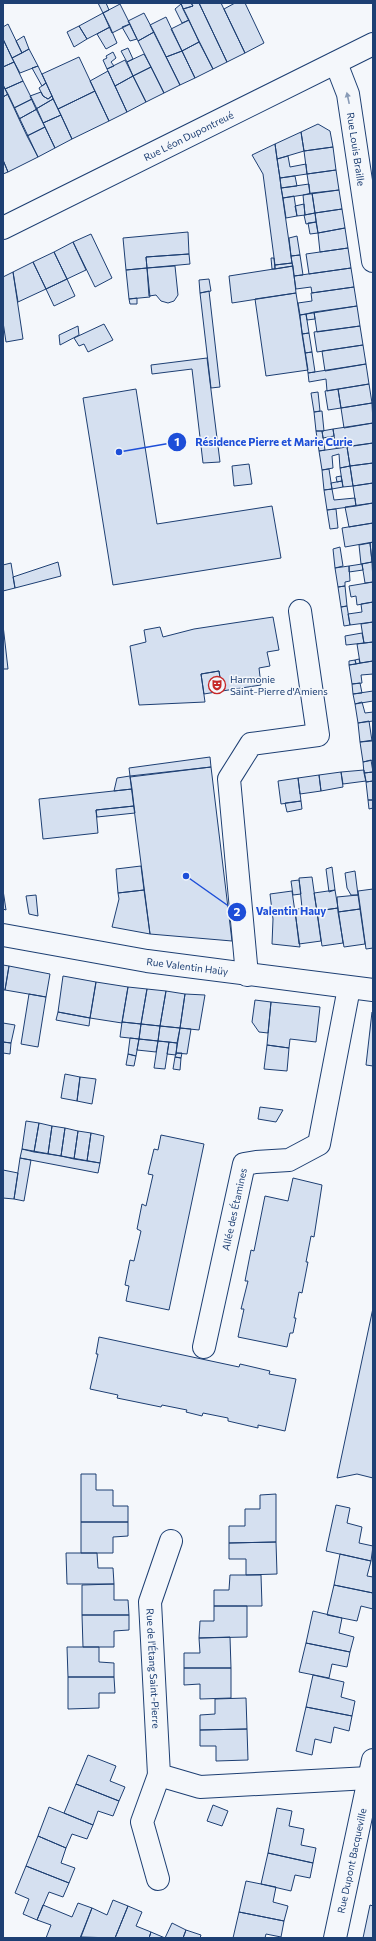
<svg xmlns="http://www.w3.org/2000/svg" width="376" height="1941" font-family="Commissioner,sans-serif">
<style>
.building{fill:#d5e0f0;stroke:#1d3f73}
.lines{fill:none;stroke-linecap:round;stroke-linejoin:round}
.minor-casing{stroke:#1d3f73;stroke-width:24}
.major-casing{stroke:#1d3f73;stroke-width:24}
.minor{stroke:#f4f7fb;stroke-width:22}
.major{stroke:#f4f7fb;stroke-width:22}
.oneway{fill:#889bb7}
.labels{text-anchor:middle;stroke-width:3;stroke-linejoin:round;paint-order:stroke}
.street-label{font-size:10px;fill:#1d3f73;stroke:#f4f7fb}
.poi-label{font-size:10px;fill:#1d3f73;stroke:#f4f7fb;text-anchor:start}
.leader{fill:none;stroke:#1d4ed8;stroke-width:1.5}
.callout-dot{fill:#1d4ed8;stroke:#f4f7fb;stroke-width:1.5}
.mark-label{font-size:12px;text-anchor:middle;font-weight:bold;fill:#fff}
.callout-label{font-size:11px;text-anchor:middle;font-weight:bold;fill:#1d4ed8;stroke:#f4f7fb;stroke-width:3;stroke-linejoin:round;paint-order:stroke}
</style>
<rect width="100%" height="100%" fill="#f4f7fb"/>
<path class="building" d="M98,3H106L109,10L103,13Z
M181,3H191L193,6L183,9Z
M191,3H199L227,62L213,69L183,9L193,6Z
M199,3H221L245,53L227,62Z
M235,3H245L264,43L245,53L224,9Z
M120,4L130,24L112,33L103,13Z
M181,4L189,20L182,23L175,9Z
M103,13L110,27L87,39L79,26Z
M144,13L154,32L138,41L128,21Z
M166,17L182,51L166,57L150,25Z
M189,20L199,42L182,51L171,29Z
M8,24L22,53L12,58L3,39V27Z
M130,24L137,39L130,41L122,27Z
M79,26L87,39L74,47L67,32Z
M110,27L117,43L106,49L97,34Z
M154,32L180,85L164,93L138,41Z
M24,36L29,49L22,53L16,41Z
M3,39L14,62L3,67Z
M199,42L213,69L195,78L182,51Z
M128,48L133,59L127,62L121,51Z
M29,49L38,66L20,73L12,58Z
M182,51L195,78L180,85L166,57Z
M113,52L116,58L111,62L114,66L107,69L103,60L107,58L106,56Z
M144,54L151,67L133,76L127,62Z
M79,57L95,91L58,109L42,74Z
M125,60L133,76L115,86L107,69Z
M14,62L23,81L5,89L3,85V67Z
M38,66L46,83L42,86L32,68Z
M151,67L164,93L146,102L133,76Z
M108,71L127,112L109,121L90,81Z
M133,76L146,102L127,112L115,86Z
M23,81L32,99L14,108L5,89Z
M46,83L52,96L48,99L43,96L39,88Z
M3,85L8,94L3,97Z
M95,91L109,121L72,139L58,109Z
M41,92L43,96L48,99L52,96L53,99L36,109L30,96Z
M8,94L38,157L8,172L3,160V97Z
M32,99L37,109L19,119L14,108Z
M53,99L61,115L43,123L36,109Z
M37,109L45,127L27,136L19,119Z
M61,115L72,139L55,148L43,123Z
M318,124L330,131L333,147L304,151L301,132Z
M45,127L55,148L38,157L27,136Z
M301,132L304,151L277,159L275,144Z
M275,144L292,263L275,265L263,174L252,155Z
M333,147L336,170L307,174L304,151Z
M288,156L290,167L306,164L307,174L280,178L277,159Z
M3,160L8,172L3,174Z
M336,170L339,190L310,194L307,174Z
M295,176L297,186L281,188L280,178Z
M309,184L310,194L283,198L281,188Z
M339,190L342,209L315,213L312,193Z
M312,193L315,213L305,215L303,195Z
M294,196L297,216L286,218L283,198Z
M304,204L305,215L297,216L295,206Z
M342,209L345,228L318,233L315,213Z
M315,213L316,222L306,224L304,215Z
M316,222L318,233L310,234L308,223Z
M345,228L348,248L320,252L318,233Z
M188,232L189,254L146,257L147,268L126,270L123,238Z
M91,234L112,278L95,287L73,242Z
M297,236L300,255L291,256L289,238Z
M73,242L86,270L67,279L54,252Z
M348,248L351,268L309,274L306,254Z
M54,252L67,279L46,289L33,262Z
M189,254L190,264L147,268L146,257Z
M300,255L303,275L294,276L291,256Z
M271,258H274L275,269H272Z
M33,262L46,289L18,302L13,272Z
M292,263L293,266L275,269V265Z
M175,266L178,295L174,301L168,303L161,301L156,295L149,296L147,268Z
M293,266L296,293L232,303L229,276Z
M147,268L150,297L129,299L126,270Z
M351,268L354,287L312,293L311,287L296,289L294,276Z
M13,272L23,339L6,342L3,322V277Z
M67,279L75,296L54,306L46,289Z
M209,279L211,291L200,293L199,280Z
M354,287L357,306L300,315L298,303L312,301L311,293Z
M209,291L220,387L211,388L200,293Z
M296,293L308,370L266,376L255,299Z
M137,298V304H130L129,299Z
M357,306L360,326L317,332L314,312Z
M314,312L315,319L307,320L306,314Z
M306,314L309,333L302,334L300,315Z
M104,324L113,340L88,352L84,344L79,346L74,338Z
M78,326L79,335L60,345L59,335Z
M360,326L363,345L317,352L314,332Z
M309,333L312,352L305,353L302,334Z
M363,345L366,364L325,371L322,351Z
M312,352L315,372L308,373L305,353Z
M207,358L220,462L203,463L192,369L152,374L151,365Z
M366,364L369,384L327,391L326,379L309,382L308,373Z
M369,384L372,403L341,408L338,389Z
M136,389L157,524L272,506L281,558L113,585L83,398Z
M338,389L341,408L328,410L325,391Z
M318,392L320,411L314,412L311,393Z
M372,403L373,423L344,428L341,408Z
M322,411L324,431H316L314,412Z
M373,423V443L336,448L333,429Z
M333,429L334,436L323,438L322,431Z
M316,431H322L325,450L319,451Z
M373,443V463L350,466L347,447Z
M347,447L350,466L340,468L339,454L332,456L333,468L322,470L319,451Z
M373,463V483L353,486L350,466Z
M249,464L252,484L234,486L232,466Z
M350,466L353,486L343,487L340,468Z
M329,469L332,489L324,490L322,470Z
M341,476L342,481L337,482L336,477Z
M342,481L343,487L332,489L331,483Z
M373,483V503L356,506L353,486Z
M332,489L334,500L355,498L356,506L327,510L324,490Z
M373,503V523L349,527L345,507Z
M336,509L338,528L330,529L327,510Z
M373,523V542L345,547L342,528Z
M373,542V562H372L370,543Z
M370,543L372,562L361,564L359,545Z
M340,547L343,566L335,568L333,549Z
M58,562L61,576L15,588L13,577Z
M372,562L373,582L365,583L362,564Z
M11,563L15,588L3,591V565Z
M362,564L363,570L349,572V566Z
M349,566L350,581L345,582V586L338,587L335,568Z
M373,582V602L357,605L356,596L351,597L349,586Z
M345,586L347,606L341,607L338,587Z
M373,602V622L350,625L348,614L362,612L361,604Z
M347,606L350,625L344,626L341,607Z
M273,617L279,650L267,652L270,666L259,668L261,685L222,691L219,671L201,674L205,702L139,705L130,646L146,642L144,630L160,627L163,637L194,629Z
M373,622V642L364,643L361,624Z
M3,625L8,669H3Z
M362,633L364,643L346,645L345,636Z
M373,642V661L360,663L357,644Z
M359,659L360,663L356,664L355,660Z
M355,660L356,664L349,665V661Z
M373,661V674L361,675L362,683L352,684L349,665Z
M219,671L222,691L204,694L201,674Z
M360,683L362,693L353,694L352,684Z
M373,691V701L355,704L353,694Z
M362,702L365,713L373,712V721L358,723L355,704Z
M369,721L372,741L360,742L358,723Z
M373,740V760L363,762L360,742Z
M210,757L211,767L130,776L129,768Z
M371,760L373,772L364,773L363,762Z
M211,767L232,941L150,934L130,777Z
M364,770L366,781L343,784L341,772Z
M341,772L343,787L321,791L319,775Z
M373,772V781L366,782L364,773Z
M319,775L321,791L300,794L298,778Z
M130,776L132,789L114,791L117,778Z
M298,778L301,801L281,804L278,781Z
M373,781V800H368L366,782Z
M132,789L134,806L96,810L98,833L43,839L39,799Z
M368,800H373V808L369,809Z
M301,801L302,809L287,812L285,803Z
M134,806L135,813L97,817L96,810Z
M141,866L144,890L118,893L116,869Z
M332,867L335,890L329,892L326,869Z
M355,871L358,895H351L347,888L345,873Z
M312,877L321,941L299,944L295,910L302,908L299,878Z
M299,880L301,894L293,895L291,881Z
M373,889V948L366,949L358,891Z
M3,890L6,910L3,909Z
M144,890L150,934L112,927L119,899L118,893Z
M335,890L338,908L317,911L314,893Z
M292,891L300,947L272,944L273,919L270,894Z
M36,895L38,916L29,914L26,896Z
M358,895L360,909L338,912L337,897Z
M338,908L343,943L322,946L317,911Z
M360,909L365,944L344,947L338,912Z
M3,965L9,966L5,990H3Z
M9,966L50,974L46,997L5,990Z
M63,976L96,982L90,1018L58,1012Z
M96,982L128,987L122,1023L90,1018Z
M128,987L147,989L141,1024L122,1022Z
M147,989L166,991L160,1026L141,1024Z
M166,991L185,994L180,1028L160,1026Z
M29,994L46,997L38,1047L21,1044Z
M185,994L205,995L199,1030L180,1028Z
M255,1000L271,1002L268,1033L259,1032L252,1022Z
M271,1002L320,1007L316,1042L290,1039L289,1048L267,1045Z
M58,1012L90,1018L89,1026L56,1020Z
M372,1012H373V1066L366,1065Z
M122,1022L141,1024L139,1039L120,1037Z
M3,1023L15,1025L11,1043L3,1042Z
M141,1024L160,1026L158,1041L139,1039Z
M160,1026L180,1028L177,1043L158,1041Z
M180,1028L191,1029L187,1054L176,1053Z
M130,1038L139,1039L136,1056L128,1054Z
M139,1039L158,1041L156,1052L137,1050Z
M158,1041L169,1042L165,1069L154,1068Z
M3,1042L11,1043L10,1054L3,1053Z
M169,1042L177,1043L176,1055L167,1054Z
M267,1045L289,1048L287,1071L264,1069Z
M176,1053H182L181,1058L175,1057Z
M128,1054L136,1056L134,1066L126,1065Z
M175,1057L181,1058L180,1070L173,1069Z
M65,1074L80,1077L77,1101L61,1098Z
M80,1077L96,1079L92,1104L77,1101Z
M260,1107L283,1110L276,1122L258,1119Z
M26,1121L39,1123L34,1152L22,1149Z
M39,1123L52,1126L48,1154L34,1152Z
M52,1126L65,1128L61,1156L48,1154Z
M65,1128L78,1131L74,1159L61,1156Z
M78,1131L91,1133L87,1161L74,1159Z
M91,1133L104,1136L100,1163L87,1161Z
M161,1135L204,1144L169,1310L126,1301L129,1286L125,1285L130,1260L134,1261L141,1231L137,1229L142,1204L146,1206L153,1175L148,1174L154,1149L158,1150Z
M22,1149L100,1163L98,1173L20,1158Z
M20,1158L31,1160L24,1201L14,1199Z
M3,1170L18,1173L14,1199L3,1198Z
M293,1178L322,1185L314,1237L311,1236L306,1262H308L302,1293L299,1292L294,1318H296L293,1333H290L287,1347L238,1337L244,1309H241L248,1281H245L251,1250L254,1251L265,1196L288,1201Z
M373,1308V1478L357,1474L337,1478Z
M99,1337L239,1367L240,1364L270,1371L269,1374L296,1379L285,1431L258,1425V1428L228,1421V1418L203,1413L202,1416L186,1412L187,1410L162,1405L161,1407L117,1398L118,1395L90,1389L98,1354H96Z
M81,1474H96V1490H113V1506H128V1522H81Z
M276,1494V1542L229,1543V1526H245V1509H260V1495Z
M336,1505L350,1508L347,1523L362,1527L359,1543L373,1546L371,1561L326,1551Z
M81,1522H128V1536L113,1537V1553H81Z
M276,1542L277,1574L246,1575V1559H229V1543Z
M66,1553H97L98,1568H113L114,1584H67Z
M340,1554L371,1561L367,1576L373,1577V1593L334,1585Z
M230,1575H261L262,1606H214V1590H229Z
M114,1584V1600H128L129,1615H82V1585Z
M334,1585L373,1593V1609L361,1606L357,1621L327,1615Z
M214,1606H247V1637L199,1638L200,1621H214Z
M313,1611L342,1618L339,1633L354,1637L350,1652L306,1643Z
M82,1615H129V1630L114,1631V1647H83Z
M230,1637L231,1668H184V1653H200L199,1638Z
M306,1643L350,1652L347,1667L332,1664L329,1678L299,1672Z
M67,1647H99V1662L114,1663V1677H68Z
M184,1668H231V1698L200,1699V1684L184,1685Z
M313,1675L344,1682L341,1697L355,1701L352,1716L306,1707Z
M68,1677H114L115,1693H99V1708L68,1709Z
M246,1698L247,1729L200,1730V1715L215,1714V1699Z
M306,1707L352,1716L349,1731L334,1727L331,1743L315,1739L312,1755L296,1751Z
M247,1729L248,1760L216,1761V1746H200V1730Z
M88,1755L116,1766L110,1781L125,1787L119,1801L76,1784Z
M76,1784L119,1801L113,1816L98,1811L93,1825L64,1813Z
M213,1805L228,1811L222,1826L207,1821Z
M49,1807L93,1825L87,1839L72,1834L66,1848L38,1836Z
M277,1808L292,1811L289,1826L304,1829L301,1845L316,1848L313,1863L268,1853Z
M38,1836L66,1848L61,1863L75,1868L69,1883L26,1866Z
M268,1853L313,1863L310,1878L295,1875L291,1891L261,1884Z
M26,1866L69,1883L63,1897L49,1892L37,1920L23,1914L29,1899L15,1893Z
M246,1881L276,1887L273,1902L288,1906L284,1921L239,1912Z
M113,1900L128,1906L115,1938L81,1937L92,1908L107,1915Z
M78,1903L92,1908L80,1938H46L51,1925L37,1920L43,1905L72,1917Z
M370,1905L373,1906V1938H363Z
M128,1906L142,1912L136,1926L151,1932L149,1938H115Z
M239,1912L284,1921L281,1937L266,1934L265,1938H233Z
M172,1923L186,1930L183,1938H165Z
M186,1930L201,1935L200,1938H183Z
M151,1932L165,1938H149Z"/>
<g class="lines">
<g class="minor-casing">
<g id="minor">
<path id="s1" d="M336,63L348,94L373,261"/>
<path id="s2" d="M3,935L147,961L373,990"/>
<path d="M247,975L229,779L251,744L318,735L300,611"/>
<path id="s3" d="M204,1347L244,1164L256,1162L289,1160L319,1144L349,988"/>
<path id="s4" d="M171,1541L150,1602L159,1775L200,1787L369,1778"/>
<path d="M158,1879L142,1822L159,1775"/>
<path id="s5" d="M335,1938L373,1760"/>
</g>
</g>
<g class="major-casing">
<g id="major">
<path id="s6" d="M3,228L373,44"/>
</g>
</g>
<use href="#minor" class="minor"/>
<use href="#major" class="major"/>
</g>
<defs><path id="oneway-solid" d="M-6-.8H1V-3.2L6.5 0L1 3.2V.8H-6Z"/></defs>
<use class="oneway" href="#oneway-solid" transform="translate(348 98) rotate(-102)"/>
<defs>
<g id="theatre-ring" transform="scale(0.9)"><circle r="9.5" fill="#f4f7fb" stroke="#c62828" stroke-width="1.5"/><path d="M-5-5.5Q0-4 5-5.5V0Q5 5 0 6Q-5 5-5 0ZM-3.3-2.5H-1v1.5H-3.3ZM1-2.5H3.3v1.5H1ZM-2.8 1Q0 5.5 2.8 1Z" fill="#c62828"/></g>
</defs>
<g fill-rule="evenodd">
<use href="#theatre-ring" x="217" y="685"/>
</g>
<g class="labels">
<g class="street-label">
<text dy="4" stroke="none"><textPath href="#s6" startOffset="207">Rue Léon Dupontreué</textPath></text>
<text dy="4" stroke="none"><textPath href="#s1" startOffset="89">Rue Louis Braille</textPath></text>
<text dy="4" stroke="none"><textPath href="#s2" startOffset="187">Rue Valentin Haüy</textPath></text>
<text dy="4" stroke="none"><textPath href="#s3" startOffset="141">Allée des Étamines</textPath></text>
<text dy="4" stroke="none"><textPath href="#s4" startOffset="131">Rue de l'Étang Saint-Pierre</textPath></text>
<text dy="4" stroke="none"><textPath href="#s5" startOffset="79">Rue Dupont Bacqueville</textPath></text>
</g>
<g class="poi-label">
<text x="230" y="683">Harmonie<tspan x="230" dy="12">Saint-Pierre d'Amiens</tspan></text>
</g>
</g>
<path class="leader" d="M119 452L177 442M186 876L237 912"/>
<g class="callout-dot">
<circle cx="119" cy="452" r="4"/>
<circle cx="186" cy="876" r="4"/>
<circle cx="177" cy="442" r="10"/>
<circle cx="237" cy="912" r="10"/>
</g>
<g class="mark-label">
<text x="177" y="446">1</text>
<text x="237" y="916">2</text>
</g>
<g class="callout-label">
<text x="274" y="446">Résidence Pierre et Marie Curie</text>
<text x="291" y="915">Valentin Hauy</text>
</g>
<rect width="376" height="1941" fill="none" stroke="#1d3f73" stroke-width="8"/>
</svg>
